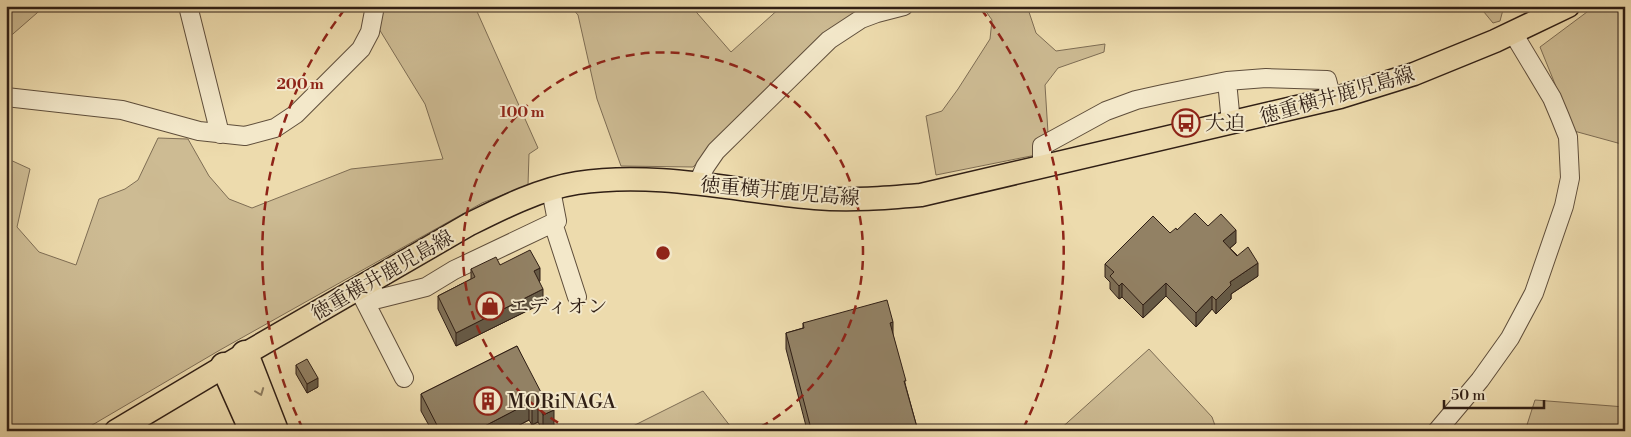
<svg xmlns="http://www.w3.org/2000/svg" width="1631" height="437" font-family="'Libre Bodoni','Noto Serif JP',serif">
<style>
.green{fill:#cdbb93;stroke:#7e6d54}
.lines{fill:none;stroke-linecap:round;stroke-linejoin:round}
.minor-casing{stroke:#5f4e3b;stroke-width:20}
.major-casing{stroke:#301f15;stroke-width:25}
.highway-casing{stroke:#301f15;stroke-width:29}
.minor{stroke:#f3e8ca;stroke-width:18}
.major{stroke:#eddbad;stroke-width:22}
.highway{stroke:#eddbad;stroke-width:26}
.wall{fill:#7e6f56;stroke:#301f15}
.shaded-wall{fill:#665a46;stroke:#301f15}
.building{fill:#928164;stroke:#301f15}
.oneway{stroke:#8e7d61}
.ring{fill:none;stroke:#8f2418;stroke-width:2.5;stroke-dasharray:9 6}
.labels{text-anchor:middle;stroke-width:4;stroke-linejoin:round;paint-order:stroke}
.street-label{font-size:20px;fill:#301f15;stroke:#f3e8ca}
.poi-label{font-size:20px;fill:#301f15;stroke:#f3e8ca;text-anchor:start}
.centre{fill:#8f2418;stroke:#f3e8ca;stroke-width:2.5}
.ring-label{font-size:15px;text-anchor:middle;font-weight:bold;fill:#8f2418;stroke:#f3e8ca;stroke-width:4;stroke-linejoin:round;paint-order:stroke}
</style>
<rect width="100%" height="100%" fill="#eddbad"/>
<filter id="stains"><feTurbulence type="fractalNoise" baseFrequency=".004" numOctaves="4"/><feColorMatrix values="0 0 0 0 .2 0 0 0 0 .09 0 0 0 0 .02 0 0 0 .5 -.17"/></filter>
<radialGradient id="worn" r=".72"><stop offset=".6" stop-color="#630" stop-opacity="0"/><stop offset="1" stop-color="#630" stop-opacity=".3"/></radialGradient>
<path class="green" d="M6,6H45L6,40Z
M365,6H476L475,7L538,148L529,154L528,185L482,203L220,350L82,431H6V158L30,169L17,227L39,252L76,265L99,199L125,189L138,180L158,138L188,139L209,176L229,199L252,208L351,169L443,159L425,104Z
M570,6H691L731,52L782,6H873L850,16L827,31L761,95L693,167L621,166L597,99L578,15Z
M982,6H1027L1036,33L1056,51L1105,44L1104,52L1058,68L1045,85L1048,133L1036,155L936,175L926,116L942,111L958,89L990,39L992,20Z
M1479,6H1504L1500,21L1493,23Z
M1595,6H1625V145L1574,131L1540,47Z
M1149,349L1212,417L1217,431H1058Z
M703,391L734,431H623Z
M1535,400L1625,407V431H1525Z"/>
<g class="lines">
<g class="minor-casing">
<path id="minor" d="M188,6L220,134
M1227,81L1231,123
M6,97L122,110L199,131L245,136L275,128L296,114L361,49L370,32L375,6
M1042,167V146L1106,111L1136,100L1163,94L1227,81L1266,78L1327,80L1332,99
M698,183L705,167L716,151L829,40L861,19L877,13L904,6
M553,223L577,297
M368,283L378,299L426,287L454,270L557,221L551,190
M358,288L404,378
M1437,431L1480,380L1510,338L1534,293L1564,206L1570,178L1568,137L1560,117L1552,98L1513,33"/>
</g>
<g class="major-casing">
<path id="major" d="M116,431L245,354L468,225C502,208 539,189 577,183C657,171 736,191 815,198C850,201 886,198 921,195L1340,97L1414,74L1495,41L1568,6"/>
</g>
<g class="highway-casing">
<path id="highway" d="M245,354L275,431
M224,366L253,431"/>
</g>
<use href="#minor" class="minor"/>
<use href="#major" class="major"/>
<use href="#highway" class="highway"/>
</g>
<path class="wall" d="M1177,230L1236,243L1230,248L1258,276L1231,294V299L1216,314L1212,309L1196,327L1166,296L1143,318L1122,297L1119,299L1110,289V282L1105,277V264Z
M500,265L540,281L539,282L543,303L456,346L438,309V296L471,279V269Z
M803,323L893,335L906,387L918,431L806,426L786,349V333L803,328Z
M517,346L554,426L545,431H543L538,422L532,425L529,420L508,431H432L421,411V394Z
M296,365L318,387L307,393L296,374Z"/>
<path class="shaded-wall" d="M1236,230V243L1223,254V241Z
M1258,263V276L1231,294V299L1216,314V300L1230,282Z
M540,268V281L534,285V271Z
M1122,283V297L1119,299V286Z
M1166,283V296L1143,318V305Z
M543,289V303L456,346V333Z
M1212,296V309L1196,327V313Z
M893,322V339L890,323Z
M318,378V387L307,393V384Z
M529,403V420L508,431H475Z
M538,405V422L532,425V408Z
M554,410V426L543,431V415Z"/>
<path class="building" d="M1195,213L1208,226L1221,214L1236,230L1223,241L1237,256L1248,247L1258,263L1230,282L1231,285L1216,300L1212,296L1196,313L1166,283L1143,305L1122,283L1119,286L1110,276L1114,272L1105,264L1153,216L1170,233L1176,228L1177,230Z
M530,250L540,268L534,271L543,289L456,333L438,296L475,277L471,269L496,257L500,265Z
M887,300L893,322L890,323L906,381H904L918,431H794V429L810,425L786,333L804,328L803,323Z
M517,346L544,398L548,397L554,410L543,415L538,405L532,408L529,403L475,431H440L421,394Z
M307,359L318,378L307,384L296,365Z
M207,428L208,431H200Z"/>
<defs><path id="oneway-chevron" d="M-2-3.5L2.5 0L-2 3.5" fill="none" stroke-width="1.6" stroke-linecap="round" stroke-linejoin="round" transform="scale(1.25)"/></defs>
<use class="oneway" href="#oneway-chevron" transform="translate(260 392) rotate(69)"/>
<g class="ring">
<path d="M571 430A200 200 0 1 1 755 430"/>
<path d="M303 429A401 401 0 0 1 345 9M981 9A401 401 0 0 1 1023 429"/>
</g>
<defs>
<g id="bus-ring" transform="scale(1.4375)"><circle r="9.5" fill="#f3e8ca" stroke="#8f2418" stroke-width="1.5"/><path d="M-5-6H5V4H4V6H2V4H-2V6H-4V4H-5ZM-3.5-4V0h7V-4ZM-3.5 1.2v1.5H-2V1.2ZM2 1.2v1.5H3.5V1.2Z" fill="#8f2418"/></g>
<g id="shop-ring" transform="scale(1.4375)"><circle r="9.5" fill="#f3e8ca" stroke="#8f2418" stroke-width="1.5"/><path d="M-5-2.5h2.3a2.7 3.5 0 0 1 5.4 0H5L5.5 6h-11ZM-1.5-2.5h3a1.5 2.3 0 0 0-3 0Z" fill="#8f2418"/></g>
<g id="building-ring" transform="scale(1.4375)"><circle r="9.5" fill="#f3e8ca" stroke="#8f2418" stroke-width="1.5"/><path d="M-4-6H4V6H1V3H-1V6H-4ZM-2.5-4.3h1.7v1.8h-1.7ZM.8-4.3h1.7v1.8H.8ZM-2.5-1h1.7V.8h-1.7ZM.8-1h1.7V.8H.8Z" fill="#8f2418"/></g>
</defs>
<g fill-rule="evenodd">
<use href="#bus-ring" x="1186" y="123"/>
<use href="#shop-ring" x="490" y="306"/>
<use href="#building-ring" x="488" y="401"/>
</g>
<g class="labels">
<g class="street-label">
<text transform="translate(1337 95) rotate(-16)" y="7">徳重横井鹿児島線</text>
<text transform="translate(780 191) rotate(5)" y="7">徳重横井鹿児島線</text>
<text transform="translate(382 275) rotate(-30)" y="7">徳重横井鹿児島線</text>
</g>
<g class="poi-label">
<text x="1205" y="130">大迫</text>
<text x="509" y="313">エディオン</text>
<text x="507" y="408">MORiNAGA</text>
</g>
</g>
<circle cx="663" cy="253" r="8" class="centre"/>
<g class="ring-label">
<text x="300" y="89">200 m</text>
<text x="522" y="117">100 m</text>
</g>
<rect width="1631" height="437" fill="none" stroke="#eddbad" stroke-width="25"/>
<rect x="8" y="8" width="1616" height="422" fill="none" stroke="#301f15" stroke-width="2.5"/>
<rect x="12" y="12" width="1606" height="412" fill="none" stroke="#301f15"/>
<path d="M1444 400v8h100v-8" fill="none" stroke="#301f15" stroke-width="2.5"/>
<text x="1451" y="400" font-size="15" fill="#301f15" stroke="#f3e8ca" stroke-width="4" paint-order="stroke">50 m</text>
<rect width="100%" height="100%" filter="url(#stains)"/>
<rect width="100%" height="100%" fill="url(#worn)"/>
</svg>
